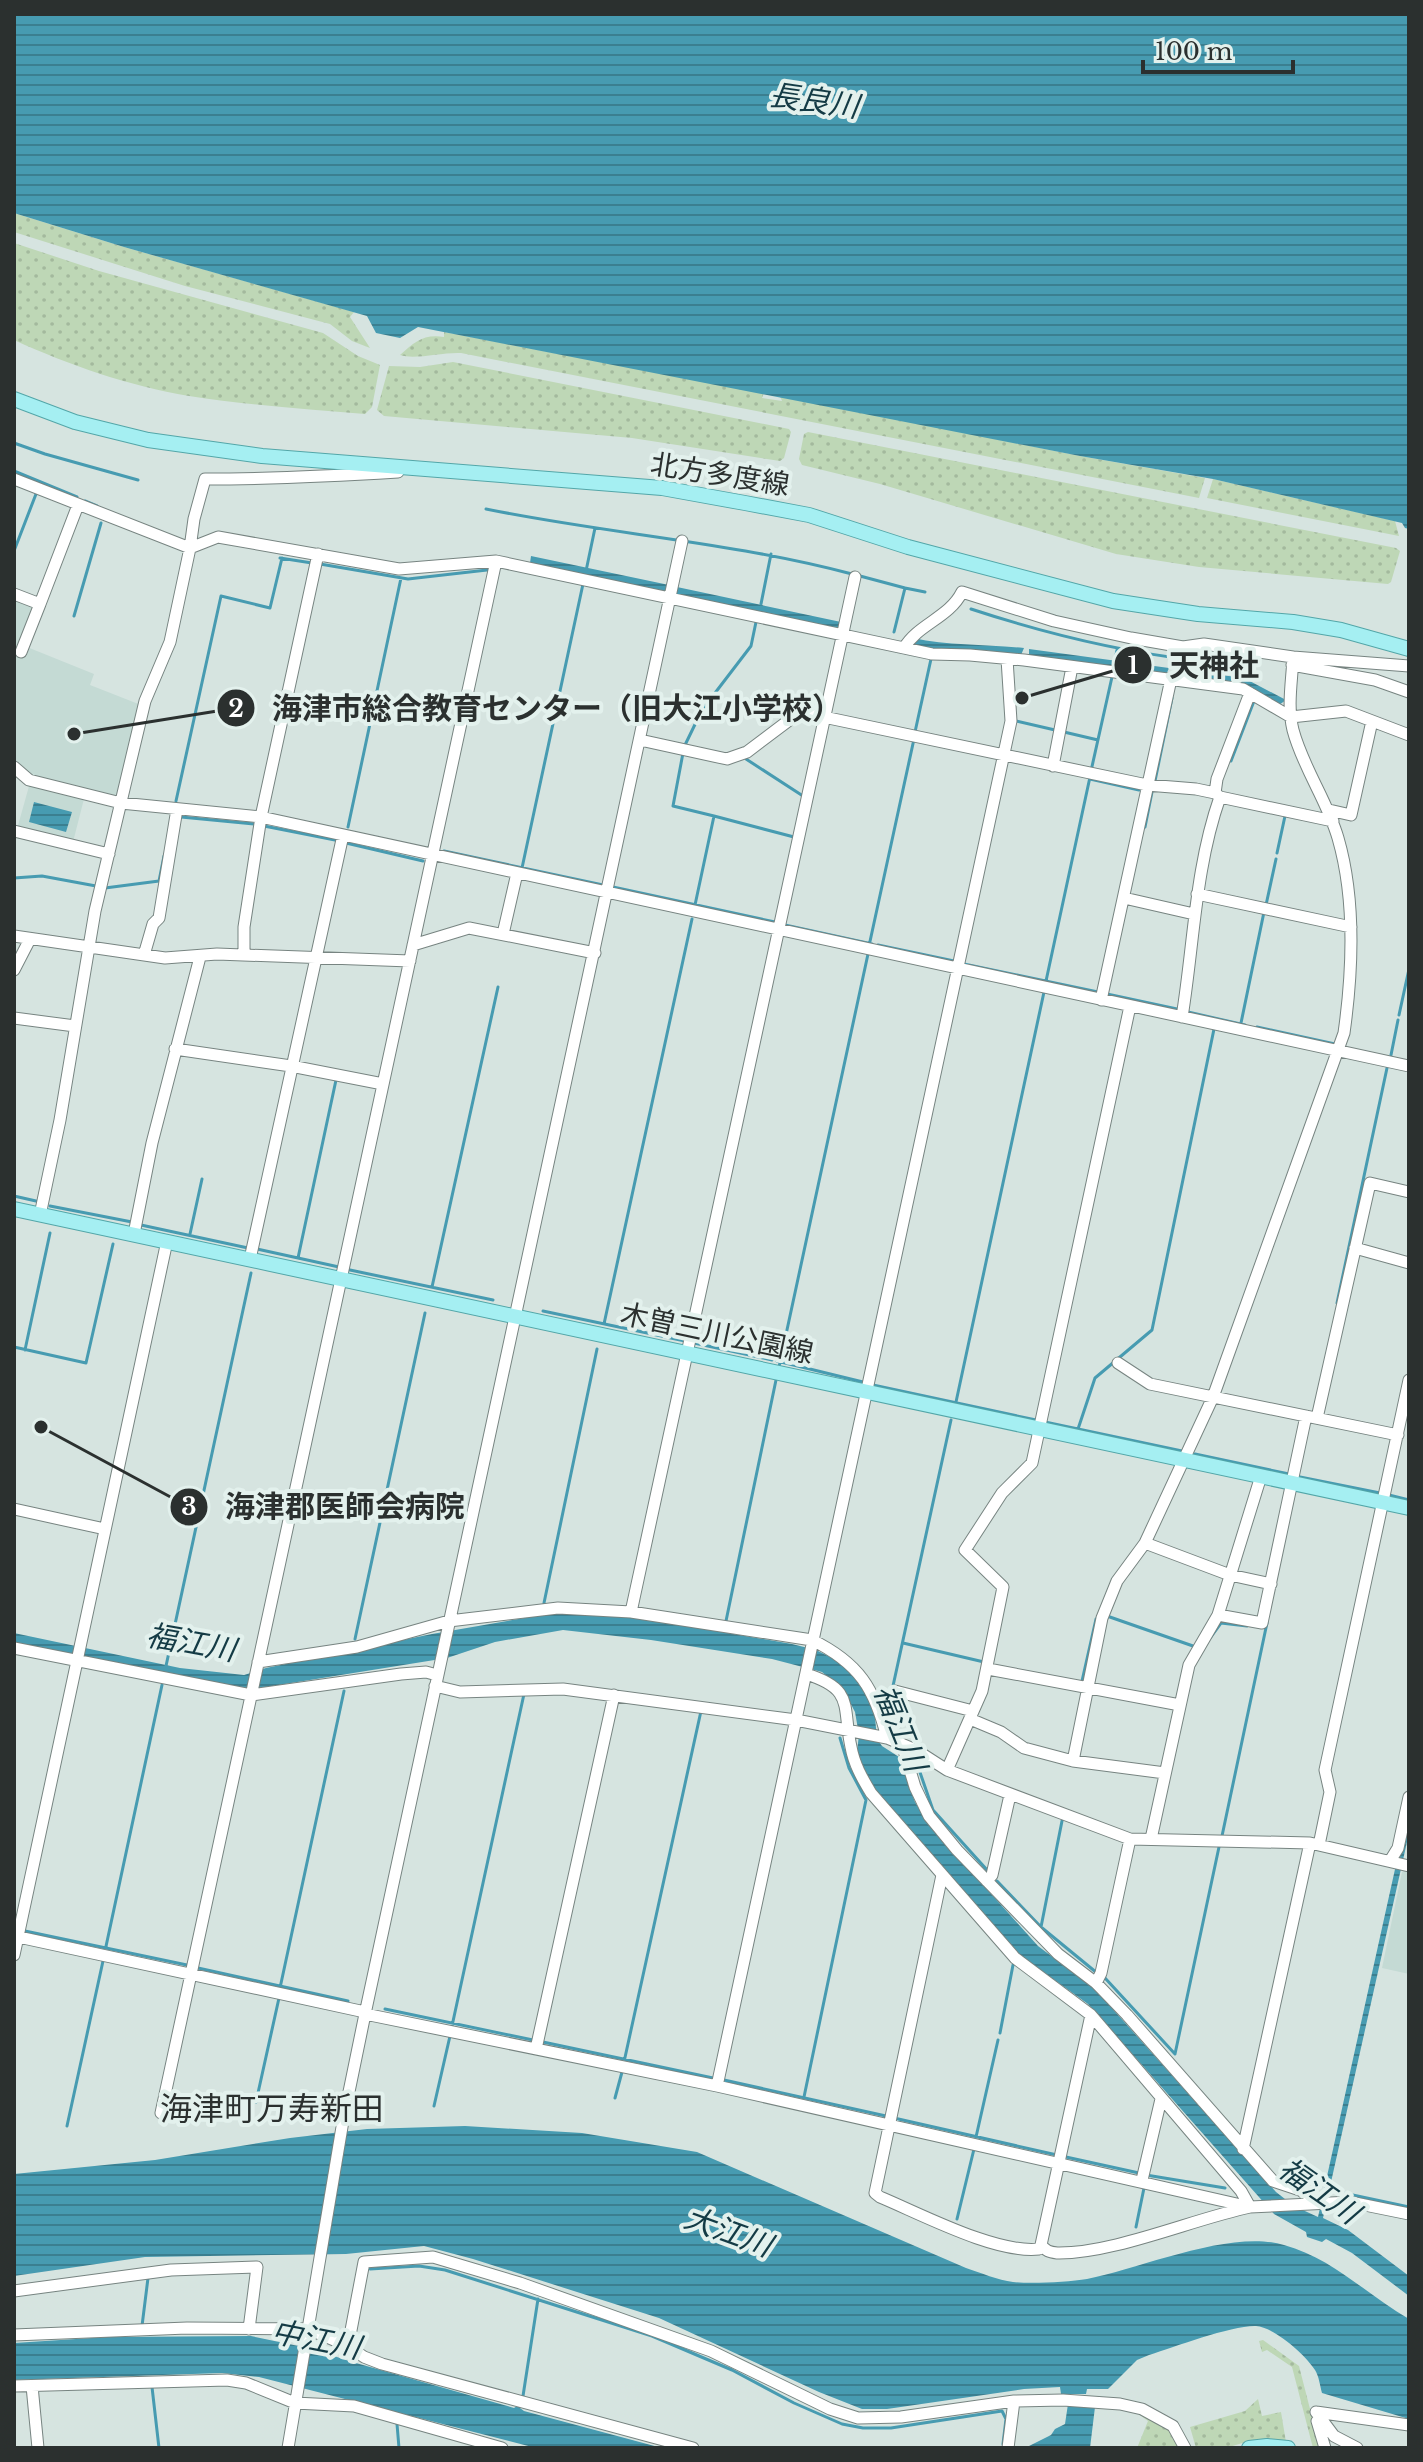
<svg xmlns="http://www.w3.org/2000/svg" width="1423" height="2462" font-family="'Libre Baskerville','Noto Sans JP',serif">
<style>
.built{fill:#c4dad4}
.grass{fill:url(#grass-dots)}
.water{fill:url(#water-rules)}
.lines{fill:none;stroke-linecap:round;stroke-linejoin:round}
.stream{stroke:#479bb1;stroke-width:3}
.minor-casing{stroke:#778481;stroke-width:13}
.major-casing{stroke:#53a6a8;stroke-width:16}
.minor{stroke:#fff;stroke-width:11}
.major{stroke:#a5eff2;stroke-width:14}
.labels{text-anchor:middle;stroke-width:8;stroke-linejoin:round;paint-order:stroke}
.street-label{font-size:28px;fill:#2b302f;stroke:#e3f1ed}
.water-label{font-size:30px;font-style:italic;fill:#143b45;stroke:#e3f1ed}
.quarter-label{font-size:32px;fill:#2b302f;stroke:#e3f1ed}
.leader{fill:none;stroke:#2b302f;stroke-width:3}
.callout-dot{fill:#2b302f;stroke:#e3f1ed;stroke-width:3}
.mark-label{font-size:24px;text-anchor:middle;font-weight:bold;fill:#fff}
.callout-label{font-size:30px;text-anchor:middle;font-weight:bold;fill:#2b302f;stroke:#e3f1ed;stroke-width:8;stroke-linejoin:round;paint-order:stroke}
</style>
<defs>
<pattern id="grass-dots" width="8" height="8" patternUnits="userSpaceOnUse" patternTransform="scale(2)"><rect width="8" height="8" fill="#bed7b6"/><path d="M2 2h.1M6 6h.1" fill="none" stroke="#a3b99d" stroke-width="1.8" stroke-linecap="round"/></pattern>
<pattern id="water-rules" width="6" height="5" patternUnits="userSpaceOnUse" patternTransform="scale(2)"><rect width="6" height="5" fill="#479bb1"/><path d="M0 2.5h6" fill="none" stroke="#3b7f90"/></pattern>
</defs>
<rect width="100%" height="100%" fill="#d6e4e0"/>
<path class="built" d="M14,598L32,605L34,609L27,647L94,674L90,685L141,705L119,793L112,797L86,791L73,842L17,829L31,779L14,763Z
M1409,1869V1974L1382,1968L1402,1872Z"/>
<path class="grass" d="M14,213L124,247L354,312L350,317L370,348L352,341L330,324L185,286L14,232Z
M14,243L99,271L323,333L358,356L380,365L372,407L365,414C307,409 247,405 189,396C129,386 69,365 14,340Z
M444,332L764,393L762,398L782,401L780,396L1080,456L1205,478L1199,498L461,353C442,352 415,360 400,355C415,342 423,334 444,337Z
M453,362L789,429L791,432L784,458L780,461L632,438L384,416L377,410L389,366L420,367Z
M808,432L1396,548L1400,551L1391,582L1388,584L1199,567L1116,554L880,484L802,465L799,459L804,434Z
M1213,479L1395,521L1399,536L1207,498Z
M1263,2340L1299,2366L1320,2448H1313L1292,2367L1267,2350L1262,2352L1259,2341Z
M1258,2399L1262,2416L1281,2412L1286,2442L1249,2441L1226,2448H1196L1190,2427L1245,2411Z
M1130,2408L1171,2429L1180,2448H1137L1148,2421Z"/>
<path class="water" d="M14,14H1409V529L1405,528L1402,523L1213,479L1080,456L418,327L400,338L376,333L367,316L124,247L14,213Z
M531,556L669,585L666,592L530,563Z
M677,587L841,622L838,630L676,594Z
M913,638C949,646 987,644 1024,648L1021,655L983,650L936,651L911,646Z
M1029,649L1169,668L1166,675L1029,657Z
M1175,669L1244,678L1286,700L1279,705L1243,685L1175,676Z
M34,802L72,812L66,832L29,822Z
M565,1611L641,1618L792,1644L816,1650L838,1661L855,1676L866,1690L875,1717L877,1739L882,1746L899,1757L915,1802L929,1825L1038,1946L1094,1988L1276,2192L1294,2206L1318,2217L1409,1806V1833L1323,2218L1348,2230L1409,2276V2296L1352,2253L1326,2239L1322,2242L1307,2237L1306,2232L1274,2214L1088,2004L1021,1956L871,1786L857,1751L859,1735L855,1712L844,1691L822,1672L772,1659L651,1640L563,1630L495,1642L447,1658L260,1688H239L14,1642V1633L180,1668L244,1675L266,1668L432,1634Z
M465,2126L582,2133L697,2152L966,2268C981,2273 998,2280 1013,2282C1032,2284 1068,2282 1087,2279C1142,2268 1231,2229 1284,2245C1332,2258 1366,2294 1409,2319V2419L1322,2393C1320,2386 1319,2376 1315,2370C1306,2355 1274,2327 1256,2326C1233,2325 1174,2347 1149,2355L1137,2360L1108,2389H1087L1086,2394H1061L1060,2387L1024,2389L887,2409H862L819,2392L659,2318L473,2259L424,2246L346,2254L145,2257L14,2276V2174L155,2160L290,2138L367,2129Z
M251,2336L313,2349L349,2361L354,2357L356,2363L514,2408L520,2404V2408L524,2411L662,2448H536L259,2377L222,2373L14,2380V2343L107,2337Z
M1068,2404L1095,2407L1090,2448H1025L1051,2435L1055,2429L1065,2424Z"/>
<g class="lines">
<path class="stream" d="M14,443L45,454L138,480
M14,471L77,497
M85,501L97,506
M486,509C608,534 732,542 852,574
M14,551L36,494
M280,558L312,563
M320,564L408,579L487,570
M586,571L595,528
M860,576L905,588
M761,604L771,554
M971,609C1044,633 1116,651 1193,660
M74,616L101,523
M894,632L905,588L925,592
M1114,664L1117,650
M1016,721L1055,730
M915,732L931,659
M1064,732L1098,740
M685,745L702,710L751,646L756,622
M683,753L673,806L714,816L695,905
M746,759L803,796
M1231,761L1254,701
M1091,771L1112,677
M1090,779L1139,790
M1155,781L1172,698
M176,801L221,596L270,608L282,558
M714,816L794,837
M181,817L254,824
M264,826L335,840
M348,827L401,578
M1145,827L1152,792
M346,843L423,861
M444,851L603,885
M1277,853L1285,816
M522,868L583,584
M14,878L42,876L96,886
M613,887L775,922
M105,888L159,881L164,856
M1266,905L1276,859
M785,925L872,944
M878,945L954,961
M869,946L914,739
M964,964L1098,992
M1046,981L1090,777
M1107,994L1177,1009
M1188,1012L1245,1025
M1399,1015L1409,969
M1241,1023L1264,912
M1257,1027L1335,1044
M1391,1055L1398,1020
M14,1196L36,1201
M50,1206L132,1222
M141,1225L248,1248
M190,1234L202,1179
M257,1249L339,1267
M298,1258L336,1080
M350,1270L493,1300
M432,1287L498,987
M1337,1303L1387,1068
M543,1311L685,1341
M604,1324L692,919
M694,1343L772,1360
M14,1347L86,1363L113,1244
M25,1350L50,1233
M777,1361L863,1382
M779,1367L868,954
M873,1385L1036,1420
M956,1402L1044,992
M1045,1422L1182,1451
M1078,1429L1095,1378L1152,1330L1214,1029
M1195,1454L1289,1474
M1300,1477L1380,1493
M1389,1495L1409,1500
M544,1603L597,1349
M1107,1616L1193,1646
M726,1621L776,1380
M1210,1638L1221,1623L1247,1626
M355,1639L425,1313
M903,1643L984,1662
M166,1666L251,1273
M1082,1681L1096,1619
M893,1686L951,1420
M891,1732L888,1718L892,1694
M914,1755L933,1810L988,1871
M1222,1836L1267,1623
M997,1881L1041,1927L1097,1973
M1041,1927L1062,1821
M25,1931L187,1965
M105,1951L162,1685
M198,1968L348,2001
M1105,1978L1175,2054
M280,1988L344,1691
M385,2009L533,2040
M452,2026L524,1694
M1000,2033L1013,1965
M543,2042L713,2078
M1175,2054L1219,1847
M624,2062L701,1711
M724,2080L886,2116
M804,2097L866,1800L849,1768L840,1738
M615,2098L622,2072
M256,2102L279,1998
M434,2106L450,2036
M894,2118L1057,2155
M67,2126L103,1961
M976,2137L998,2040
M1066,2157L1139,2173
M1146,2175L1225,2188
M1334,2191L1409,2207
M957,2219L974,2149
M1136,2227L1144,2188
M370,2269L419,2266L445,2270L652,2336L732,2370L794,2403L842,2424L863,2428H891L1002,2411L1006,2419L1003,2444
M142,2326L148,2278
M152,2387L159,2448
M523,2396L538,2299
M397,2424L399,2448"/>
<g class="minor-casing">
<path id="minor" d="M14,479L190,548L218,537L399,569L496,561L932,654L970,655L1024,660L1243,689L1291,717L1346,711L1409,735
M14,594L40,604L78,505
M904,648C918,624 949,618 962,592L1054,621L1131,638L1183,647L1204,644L1293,657
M21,652L40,604
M1292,665L1375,680L1409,692
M640,740L727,759L747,752L800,712L1147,785L1196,789L1215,793
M1053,766L1072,667
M14,767L29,780L121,803L261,817L1409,1066
M1220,797L1333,821
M1329,810L1351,815L1372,721
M14,831L109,854
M1197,894L1351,927
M1124,898L1194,914
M503,934L517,873
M14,936L165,958L217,954L410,961
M413,945L469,928L595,953
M144,955L153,924L159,918L177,809
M244,955V927L261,817L318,554
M14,970L30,939
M1101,1000L1171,679
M1182,1017C1194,943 1195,868 1220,797L1215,793L1217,779L1250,693
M14,1018L75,1026
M175,1049L291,1066L383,1084
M40,1215L60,1120L95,911L145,701L170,642L190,548L194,519L205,479C270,479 334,476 398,472
M134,1234L152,1143L200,957
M1355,1248L1409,1263
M250,1259L343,835
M1118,1363L1150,1384L1398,1435
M1317,1418L1370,1183L1409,1192
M14,1509L105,1529
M1145,1543L1230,1575L1271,1584
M631,1612L855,577
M1218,1615L1261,1476
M14,1648L251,1695L401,1674L426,1672L437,1675
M258,1662L357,1647L449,1621L558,1608L631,1612L812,1640C859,1663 875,1689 887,1738
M988,1669L1180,1705
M806,1674C855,1689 842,1706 851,1747C854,1764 862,1778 871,1793L1015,1958L1091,2015L1241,2191L1250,2207C1193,2219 1113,2254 1057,2253C1049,2252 1046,2251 1041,2245L1091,2015
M435,1686L460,1692L563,1689L796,1720L887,1738L916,1750L947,1770L1130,1839L1310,1843L1409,1866
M895,1691L973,1711
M970,1719L1001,1732L1024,1748L1073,1761L1165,1773
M902,1744L915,1787L929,1816L957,1850L1058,1954L1096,1983L1127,2015L1273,2181L1300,2190L1317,2201
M1073,1761L1102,1618L1117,1581L1145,1543L1213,1397L1344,1033C1353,969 1356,900 1338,838C1327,800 1303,768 1293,730C1287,706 1292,681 1293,657L1409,666
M947,1770L982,1691L1003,1587L965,1550L1002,1493L1032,1463L1130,1006
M1151,1839L1189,1665L1218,1615L1262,1623L1306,1416
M1319,1845L1330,1792L1325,1770L1409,1380
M1390,1861L1398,1848L1409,1797
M942,1875L875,2193L880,2197C921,2214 996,2254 1039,2249L1041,2245
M987,1881L992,1875L1010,1795
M14,1936L365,2012
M14,1955L167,1241
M1096,1983L1101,1973L1130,1839
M365,2014L717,2086L1250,2207L1350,2202L1409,2214
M536,2049L614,1695
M717,2086L1011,721L1007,659
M161,2113L496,561
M1243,2149L1310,1843
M1142,2180L1161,2099
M14,2291L171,2270L257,2267L249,2329
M14,2335L187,2328L308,2329L348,2346L364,2262L433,2257L520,2283L711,2351L830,2409L858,2418L901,2417L1014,2401L1063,2400L1120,2404L1142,2409L1173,2426L1185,2448
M348,2346L364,2357L382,2364L693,2448
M14,2386L227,2380L246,2383L295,2403L354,2406L502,2448
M32,2386L38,2448
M1316,2412L1409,2425
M1316,2412L1334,2436L1357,2448
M1317,2421L1325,2448
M288,2448L343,2121L365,2014L682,541
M1008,2448L1014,2401"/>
</g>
<g class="major-casing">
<path id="major" d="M14,399L75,422L148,440L262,456L662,488L745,503L809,515L908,547L1113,601L1198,614L1293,622L1341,630L1409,649
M14,1209L1409,1508
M1249,2448L1267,2446L1288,2448"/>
</g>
<use href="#minor" class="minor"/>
<use href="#major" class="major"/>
</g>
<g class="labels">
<g class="street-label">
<text transform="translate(720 474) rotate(9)" y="10">北方多度線</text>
<text transform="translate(717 1333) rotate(12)" y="10">木曽三川公園線</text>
</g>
<g class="water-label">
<text transform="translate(814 101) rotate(8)" y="10">長良川</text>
<text transform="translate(191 1643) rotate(10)" y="10">福江川</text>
<text transform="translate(900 1728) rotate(68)" y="10">福江川</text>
<text transform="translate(1319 2191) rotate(35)" y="10">福江川</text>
<text transform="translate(728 2232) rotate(20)" y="10">大江川</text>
<text transform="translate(316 2340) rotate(11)" y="10">中江川</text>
</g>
<g class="quarter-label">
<text x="272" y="2120">海津町万寿新田</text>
</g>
</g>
<path class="leader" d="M1022 698L1133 665M74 734L236 708M41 1427L189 1507"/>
<g class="callout-dot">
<circle cx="1022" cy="698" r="8"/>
<circle cx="74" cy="734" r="8"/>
<circle cx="41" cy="1427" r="8"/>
<circle cx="1133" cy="665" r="20"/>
<circle cx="236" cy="708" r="20"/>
<circle cx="189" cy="1507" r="20"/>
</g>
<g class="mark-label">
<text x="1133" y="674">1</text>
<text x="236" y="717">2</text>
<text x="189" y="1515">3</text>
</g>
<g class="callout-label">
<text x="1214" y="676">天神社</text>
<text x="557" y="719">海津市総合教育センター（旧大江小学校）</text>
<text x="345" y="1517">海津郡医師会病院</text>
</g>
<rect width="1423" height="2462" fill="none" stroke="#2b302f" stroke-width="32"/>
<path d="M1143 60v12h150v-12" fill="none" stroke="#2b302f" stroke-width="4"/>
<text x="1155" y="60" font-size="24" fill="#2b302f" stroke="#e3f1ed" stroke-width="6" paint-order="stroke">100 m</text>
</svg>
